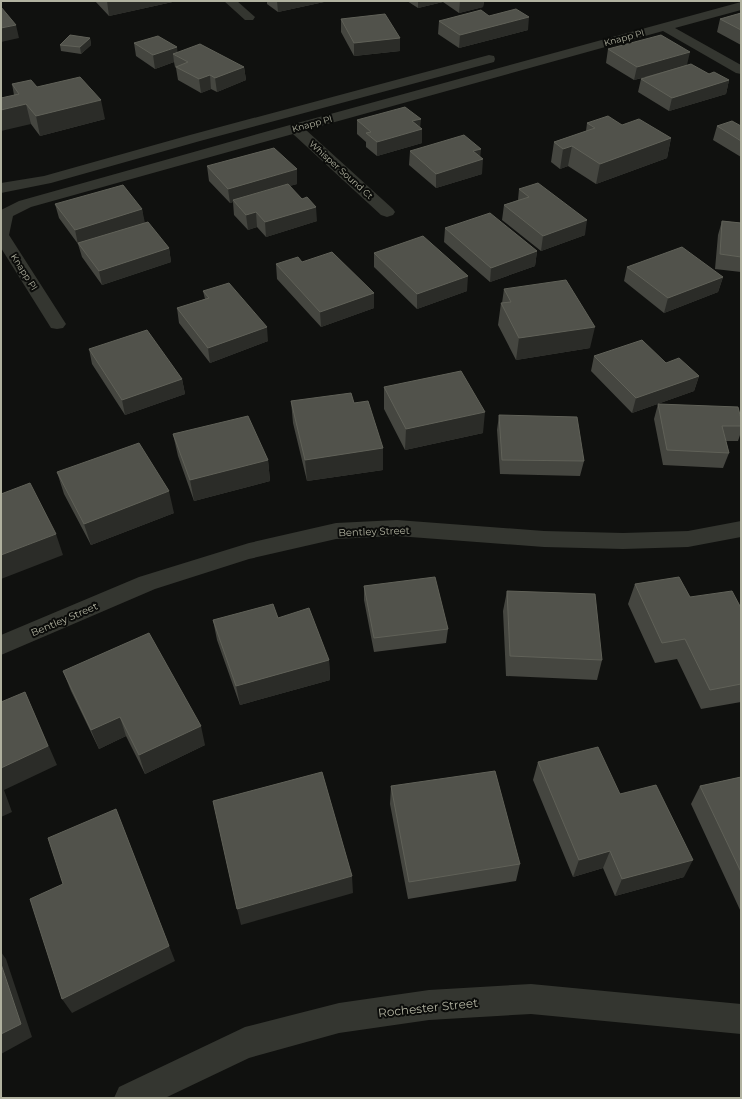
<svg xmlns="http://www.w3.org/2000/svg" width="742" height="1099" font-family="Montserrat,sans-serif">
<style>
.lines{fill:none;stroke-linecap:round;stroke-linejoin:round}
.street{fill:#343630;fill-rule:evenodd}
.wall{fill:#454640}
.shaded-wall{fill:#2b2c28}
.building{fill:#51524b;stroke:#606158}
.labels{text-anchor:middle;stroke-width:4;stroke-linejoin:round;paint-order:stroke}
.far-street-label{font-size:9px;fill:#b1b2a0;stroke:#0b0c0a}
.street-label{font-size:10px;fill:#b1b2a0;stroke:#0b0c0a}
.near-street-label{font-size:12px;fill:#b1b2a0;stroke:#0b0c0a}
</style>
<rect width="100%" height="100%" fill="#10110f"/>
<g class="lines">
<path class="street" d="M224,1H237L255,17L253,20H245Z
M741,2V10L675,28L741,65V74L736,73L663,31L306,130L393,209L395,212L393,215L387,217L381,215L293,134L31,207L13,216L9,235L66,324L63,328L57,329L51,328L1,248V210L19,201L290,125Z
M489,55L494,56L495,59L494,62L200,141L51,183L1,193V183L44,176L190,135Z
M397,520L544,531L623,533L688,531L741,521V537L688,547L623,549L544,547L397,536L336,539L249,559L155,589L1,655V635L139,577L249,543L336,523Z
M531,984L741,1004V1034L531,1014L429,1020L339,1033L249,1058L165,1098H114L119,1087L245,1027L339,1003L429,990Z"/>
</g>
<path class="wall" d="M95,1H177L109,16Z
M267,1H324V2L278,12L267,4Z
M407,1H484L483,7L459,13L443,2L418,8Z
M741,13V45L717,32L720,19Z
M489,16L528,30L459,48L438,34L439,21Z
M341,19L400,38V51L354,56L341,32Z
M90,38L91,45L81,54L61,51L60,45Z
M134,43L178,52L244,67L246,80L217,92L211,89L201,93L178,80L176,68L175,67L174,62L155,69L136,56Z
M608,49L687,65L709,74L729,80L726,94L669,111L638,92L641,79L646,77L634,80L606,63Z
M12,84L37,87L105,119L40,136L31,124L14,95Z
M357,120L420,128L422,129V143L377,156L366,147V142L357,134Z
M587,123L622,125L671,138L667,158L596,184L568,166L560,169L551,162L554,142L586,131Z
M717,126H741V157L713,140Z
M410,151L480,157L482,174L436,188L409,165Z
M207,166L297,184L289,186L317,221L266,237L257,227L248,230L234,215L233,202L230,203L209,181Z
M519,189L585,235L541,251L502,220L504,205L518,200Z
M55,204L142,209L144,223L169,248L171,262L102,285L82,257L78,244L59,218Z
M722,221L741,223V272L715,269L718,235Z
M445,228L537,251L535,266L490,282L444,242Z
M374,253L467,291L417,309L374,267Z
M302,262L374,293V308L321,327L277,279L276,264Z
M627,267L723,277L718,292L664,313L624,281Z
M504,289L590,348L516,360L498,325L501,303H502Z
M203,291L268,341L210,363L179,323L177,308L205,299Z
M89,349L182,379L185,394L125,415L92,364Z
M594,356L666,363L699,376L694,391L632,413L591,371Z
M384,387L483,433L405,450L384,409Z
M291,401L354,403L383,470L307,481L293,423Z
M658,404L741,419V432L738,441H726L729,453L723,468L663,465L654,419Z
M499,415L584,461L580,476L500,474L497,430Z
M173,434L268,460L270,481L194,501L178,456Z
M57,472L174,513L91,545L64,494Z
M635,584L690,597L741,608V702L701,709L677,659L655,663L628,604Z
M364,586L448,629L446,643L374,652L364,600Z
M507,591L602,660L597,680L506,676L503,611Z
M278,618L329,660L330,680L240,705L217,640L213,620Z
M63,671L205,745L145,774L126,736L99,749L71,691Z
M538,762L620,794L684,877L615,896L603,868L573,877L533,780Z
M741,777V912L691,804L700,786Z
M391,786L520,864L516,881L408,899L390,804Z"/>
<path class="shaded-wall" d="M107,1H177L109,16Z
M277,1H324V2L278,12Z
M418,1H443V2L418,8Z
M460,1H484L483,7L459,13Z
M529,17L528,30L459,48L460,35Z
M16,25L19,38L1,42V28Z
M90,38L91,45L81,54L80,47Z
M400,38V51L354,56V43Z
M177,47L178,56L173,54L174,62L155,69L153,55Z
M690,52L687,65L634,80L637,67Z
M244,67L246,80L217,92L215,78Z
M210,75L211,89L201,93L199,79Z
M729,80L726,94L669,111L672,98Z
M101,100L105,119L40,136L36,116Z
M26,104L31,124L1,131V110Z
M421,119L420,130L422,129V143L377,156V142L412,121Z
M671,138L667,158L596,184L600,164Z
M572,146L568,166L560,169L563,149Z
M481,149L480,160L483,159L482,174L436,188V174L473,151Z
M297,169V184L234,202L233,200V202L230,203L228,189Z
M316,207L317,221L266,237L265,222Z
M142,209L145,223L78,243V244L75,230Z
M256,212L257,227L248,230L246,215Z
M587,220L585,235L541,251L543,236Z
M169,248L171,262L102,285L99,271Z
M537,251L535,266L490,282L491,268Z
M468,276L467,291L417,309V294Z
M723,277L718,292L664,313L668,298Z
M374,293V308L321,327L320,312Z
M267,327L268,341L210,363L208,348Z
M595,327L590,348L516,360L519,338Z
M699,376L694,391L632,413L636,398Z
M182,379L185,394L125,415L122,400Z
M485,412L483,433L405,450L406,429Z
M383,448V470L307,481L305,460Z
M268,460L270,481L194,501L190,480Z
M169,491L174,513L91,545L84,524Z
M56,534L63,555L1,579V555Z
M329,660L330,680L240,705L236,686Z
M25,692L34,712L57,765L4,790L12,812L1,817V768Z
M120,717L126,736L99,749L91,730Z
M201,726L205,745L145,774L139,755Z
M123,827L175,961L72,1013L62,999Z
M610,851L603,868L573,877L579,860Z
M693,860L684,877L615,896L622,879Z
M352,876L353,893L241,925L237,909Z
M1,952L6,959L32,1037L1,1054Z"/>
<path class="building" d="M1,7L16,25L1,28Z
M516,9L529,17L460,35L439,21L481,10L489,16Z
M741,13V30L720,19Z
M385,14L400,38L354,43L341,19Z
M70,35L90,38L80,47L60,45Z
M661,35L690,52L637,67L608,49Z
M158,36L177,47L153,55L134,43Z
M200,44L244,67L215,78L210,75L199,79L176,67L188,62L173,54Z
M691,64L709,74L714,72L729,80L672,98L641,79Z
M80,77L101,100L36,116L26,104L1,110V98L19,94L12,84L31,80L37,87Z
M405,107L421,119L412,121L422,129L377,142L366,133L371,132L357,120Z
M608,116L622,125L639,119L671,138L600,164L572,146L563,149L554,142L595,128L587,123Z
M732,121L741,126V141L717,126Z
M464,135L481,149L473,151L483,159L436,174L410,151Z
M274,148L297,169L228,189L207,166Z
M538,183L587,220L543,236L504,205L529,197L519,189Z
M288,184L302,199L307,197L316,207L265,222L256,212L246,215L233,200Z
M123,185L142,209L75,230L55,204Z
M490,213L537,251L491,268L445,228Z
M722,221L741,223V257L720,254Z
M148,222L169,248L99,271L78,243Z
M423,236L468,276L417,294L374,253Z
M682,247L723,277L668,298L627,267Z
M332,252L374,293L320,312L276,264L298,257L302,262Z
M566,280L595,327L519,338L501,303L511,302L504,289Z
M229,283L267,327L208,348L177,308L209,298L203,291Z
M147,330L182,379L122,400L89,349Z
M642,340L666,363L679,358L699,376L636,398L594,356Z
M461,371L485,412L406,429L384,387Z
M351,393L354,403L368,401L383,448L305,460L291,401Z
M658,404L738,407L741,419V426H722L729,453L667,450Z
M499,415L577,417L584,461L502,460Z
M248,416L268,460L190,480L173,434Z
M139,443L169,491L84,524L57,472Z
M30,483L56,534L1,555V494Z
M435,577L448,629L374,638L364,586Z
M679,577L690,597L732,591L741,608V684L710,690L685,639L662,643L635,584Z
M507,591L595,594L602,660L510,656Z
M273,604L278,618L309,608L329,660L236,686L213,620Z
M149,633L201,726L139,755L120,717L91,730L63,671Z
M25,692L48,746L1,768V702Z
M598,747L620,794L656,785L693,860L622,879L610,851L579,860L538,762Z
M495,771L520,864L409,882L391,786Z
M322,772L352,876L237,909L213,801Z
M741,777V872L700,786Z
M116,809L169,946L62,999L30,899L63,884L48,838Z
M1,964L21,1024L1,1034Z"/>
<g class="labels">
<g class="far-street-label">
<text transform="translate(624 38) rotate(-15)" y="3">Knapp Pl</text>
<text transform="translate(312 124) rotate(-15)" y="3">Knapp Pl</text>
<text transform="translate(341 170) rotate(42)" y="3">Whisper Sound Ct</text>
<text transform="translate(24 272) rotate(58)" y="3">Knapp Pl</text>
</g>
<g class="street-label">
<text transform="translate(374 531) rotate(-2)" y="4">Bentley Street</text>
<text transform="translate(64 619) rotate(-23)" y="4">Bentley Street</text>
</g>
<g class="near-street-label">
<text transform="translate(428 1008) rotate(-6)" y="4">Rochester Street</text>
</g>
</g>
<rect width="742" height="1099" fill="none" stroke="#b1b2a0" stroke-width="4"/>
</svg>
